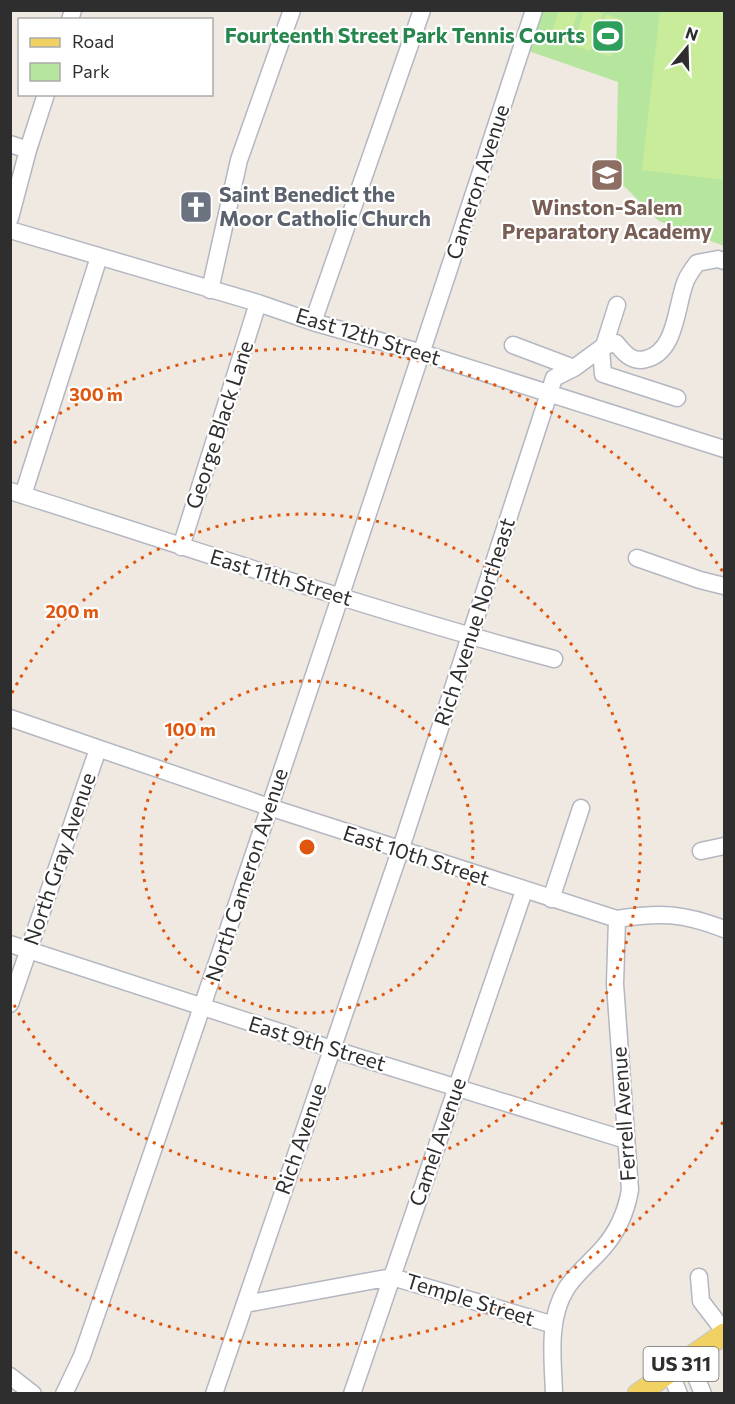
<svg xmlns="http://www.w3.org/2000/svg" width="735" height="1404" font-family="Commissioner,sans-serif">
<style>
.green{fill:#b6e59e}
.pitch{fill:#c9ec9a}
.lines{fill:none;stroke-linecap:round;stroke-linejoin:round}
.minor-casing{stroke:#b4b7c1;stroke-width:19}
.major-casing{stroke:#c9c9c9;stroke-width:23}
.minor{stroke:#fff;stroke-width:16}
.major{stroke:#f2d163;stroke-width:21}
.ring{fill:none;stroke:#df570e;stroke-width:3;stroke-dasharray:3 6}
.labels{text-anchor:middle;stroke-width:4.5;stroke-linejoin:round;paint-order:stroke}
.shield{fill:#fff;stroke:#6d6d6d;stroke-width:1.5}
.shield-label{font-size:20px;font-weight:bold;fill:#2e2e2e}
.leisure-label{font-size:21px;font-weight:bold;fill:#27864d;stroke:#fff;text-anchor:end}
.street-label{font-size:21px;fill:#2e2e2e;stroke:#fff}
.worship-label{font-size:21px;font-weight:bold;fill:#5b616d;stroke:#fff;text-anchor:start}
.education-label{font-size:21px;font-weight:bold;fill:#785e54;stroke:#fff}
.centre{fill:#df570e;stroke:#fff;stroke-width:3}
.ring-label{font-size:18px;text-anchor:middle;font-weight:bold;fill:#df570e;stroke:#fff;stroke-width:4.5;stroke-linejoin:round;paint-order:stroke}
</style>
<rect width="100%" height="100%" fill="#efe9e1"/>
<path class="green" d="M536,11H724V246L659,221L616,178L618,82L523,49Z"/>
<path class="pitch" d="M559,11H578L568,43L550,38Z
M584,11L603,13L590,51L573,45Z
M660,11H724V180L642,170Z
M606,14L623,20L611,57L594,51Z"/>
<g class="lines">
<g class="minor-casing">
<path id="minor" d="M70,20L73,10
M10,144L28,150
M10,218L28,150L46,94
M10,230L258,303L313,322L422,353L724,449
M210,290L239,160L292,10
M313,322L422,10
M513,345L574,368
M604,346L616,343C624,353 632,363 646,359C676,352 676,307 685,283C687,276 693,269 697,263L718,259L724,261
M601,348L603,374L677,398
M10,491C191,548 370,610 554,659
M23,495L99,257
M181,547L258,303
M637,558L700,580L724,586
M10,718L269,807L617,919C660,912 683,913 724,929
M701,851L724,846
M551,899L581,808
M10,944L332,1049L626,1140
M10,1004L98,749
M699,1277L701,1301L724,1331
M245,1304L392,1277L554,1325
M689,1359L703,1394
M670,1372L679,1394
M10,1376L33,1394
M64,1394L82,1356C237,909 387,460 534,10
M214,1394L400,851L554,378L574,368L604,346L617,305
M352,1394L524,891
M554,1394C553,1360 547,1320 566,1289C576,1273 591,1262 603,1248C618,1231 626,1213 630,1190L615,984L617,919"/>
</g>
<g class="major-casing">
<path id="major" d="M638,1394L724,1334"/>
</g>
<use href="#minor" class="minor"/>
<use href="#major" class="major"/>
</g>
<g class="ring">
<circle cx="307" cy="847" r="166"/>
<path d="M12 693A333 333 0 1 1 12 1001"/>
<path d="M723 1122A499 499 0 0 1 14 1251M14 443A499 499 0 0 1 723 572"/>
</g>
<defs>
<g id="stadium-square" transform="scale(1.725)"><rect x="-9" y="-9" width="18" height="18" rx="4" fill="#2e9e5b" stroke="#fff"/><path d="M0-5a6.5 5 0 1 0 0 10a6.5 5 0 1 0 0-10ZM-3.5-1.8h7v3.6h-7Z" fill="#fff"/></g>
<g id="school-square" transform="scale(1.725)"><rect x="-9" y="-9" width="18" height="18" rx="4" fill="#8d6e63" stroke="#fff"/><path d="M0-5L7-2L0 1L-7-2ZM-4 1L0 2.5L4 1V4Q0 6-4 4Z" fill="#fff"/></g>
<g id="church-square" transform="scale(1.725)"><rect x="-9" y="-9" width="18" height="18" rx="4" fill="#6b7280" stroke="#fff"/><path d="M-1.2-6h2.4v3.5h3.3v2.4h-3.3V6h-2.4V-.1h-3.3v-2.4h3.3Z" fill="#fff"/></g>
</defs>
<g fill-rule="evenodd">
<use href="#stadium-square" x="608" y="36"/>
<use href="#school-square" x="607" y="175"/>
<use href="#church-square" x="196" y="207"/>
</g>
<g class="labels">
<rect class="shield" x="643.5" y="1347" width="75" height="34" rx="4.5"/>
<g class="shield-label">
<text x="681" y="1371">US 311</text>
</g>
<g class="leisure-label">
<text x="585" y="43">Fourteenth Street Park Tennis Courts</text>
</g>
<g class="street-label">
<text transform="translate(478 182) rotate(-72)" y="7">Cameron Avenue</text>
<text transform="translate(368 337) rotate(17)" y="7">East 12th Street</text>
<text transform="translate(220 425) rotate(-72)" y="7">George Black Lane</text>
<text transform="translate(281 578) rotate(17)" y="7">East 11th Street</text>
<text transform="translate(475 622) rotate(-72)" y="7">Rich Avenue Northeast</text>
<text transform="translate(416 856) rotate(18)" y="7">East 10th Street</text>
<text transform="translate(60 859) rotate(-71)" y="7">North Gray Avenue</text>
<text transform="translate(247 875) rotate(-72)" y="7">North Cameron Avenue</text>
<text transform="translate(317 1044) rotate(17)" y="7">East 9th Street</text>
<text transform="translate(624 1114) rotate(-94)" y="7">Ferrell Avenue</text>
<text transform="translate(301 1139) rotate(-71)" y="7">Rich Avenue</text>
<text transform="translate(438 1142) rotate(-71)" y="7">Camel Avenue</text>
<text transform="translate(470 1300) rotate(17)" y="7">Temple Street</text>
</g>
<g class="worship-label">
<text x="219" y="202">Saint Benedict the<tspan x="219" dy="24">Moor Catholic Church</tspan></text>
</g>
<g class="education-label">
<text x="607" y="215">Winston-Salem<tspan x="607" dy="24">Preparatory Academy</tspan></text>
</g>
</g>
<circle cx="307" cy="847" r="9" class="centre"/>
<g class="ring-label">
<text x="96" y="401">300 m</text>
<text x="72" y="618">200 m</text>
<text x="190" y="736">100 m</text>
</g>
<rect width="735" height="1404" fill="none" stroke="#2e2e2e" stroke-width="24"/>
<rect x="18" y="18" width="195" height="78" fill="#ffffff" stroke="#ababab" stroke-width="1.5"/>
<rect x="30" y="38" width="30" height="9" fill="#f2d163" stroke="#ababab" stroke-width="1.5"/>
<text x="72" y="48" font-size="18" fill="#2e2e2e">Road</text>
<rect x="30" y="63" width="30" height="18" fill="#b6e59e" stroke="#ababab" stroke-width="1.5"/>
<text x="72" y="78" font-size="18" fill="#2e2e2e">Park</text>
<g transform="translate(687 48) rotate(19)" stroke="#ffffff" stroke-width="4.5" paint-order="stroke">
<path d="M0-4.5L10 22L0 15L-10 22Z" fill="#2e2e2e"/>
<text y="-9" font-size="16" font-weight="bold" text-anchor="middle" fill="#2e2e2e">N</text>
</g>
</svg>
